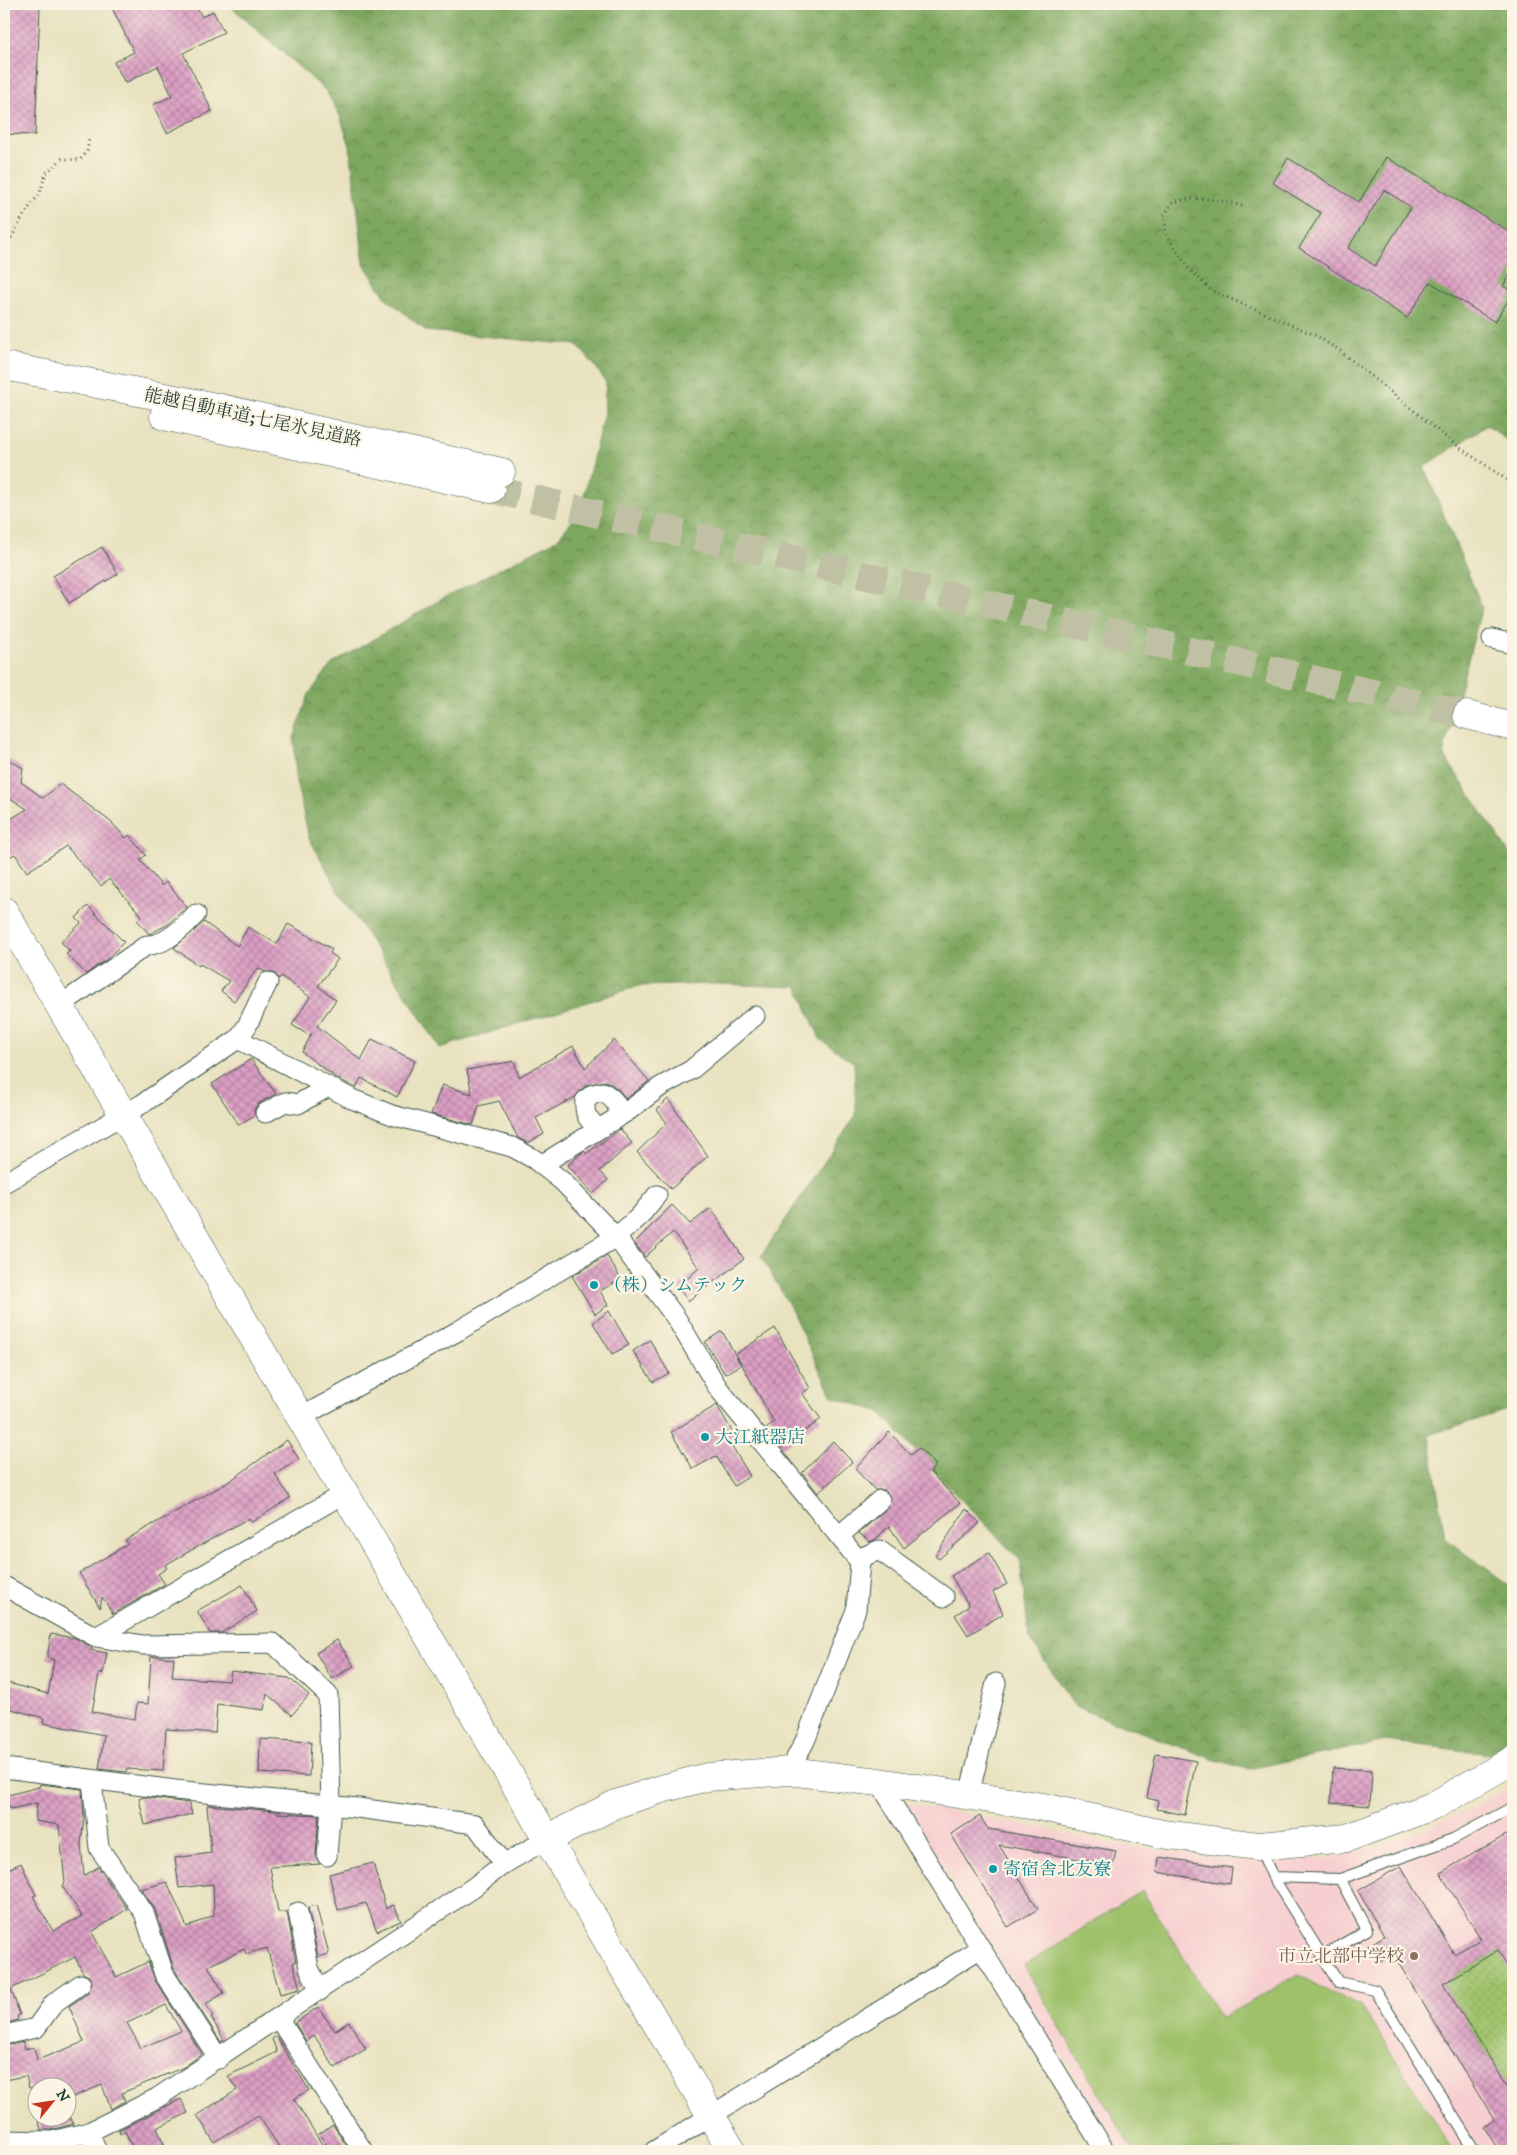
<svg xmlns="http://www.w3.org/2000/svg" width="1517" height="2155" font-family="'IM FELL DW Pica','Noto Serif JP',serif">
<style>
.built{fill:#f7cfd0}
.grass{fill:url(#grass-dots);stroke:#5e7f4f}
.forest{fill:url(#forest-crowns);stroke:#4e7249}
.green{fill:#9ec16a;stroke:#5e7f4f}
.building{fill:url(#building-cross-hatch);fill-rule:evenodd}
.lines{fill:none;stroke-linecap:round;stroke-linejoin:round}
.highway-tunnel{stroke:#c0c1a4;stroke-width:28;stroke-dasharray:28 14;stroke-linecap:butt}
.lane-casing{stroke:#3d5649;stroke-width:12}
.street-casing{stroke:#3d5649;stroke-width:21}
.secondary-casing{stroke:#3d5649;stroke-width:29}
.highway-casing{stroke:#3d5649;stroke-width:29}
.path{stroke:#3d5649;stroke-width:3;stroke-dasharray:1 4;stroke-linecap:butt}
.lane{stroke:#fff;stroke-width:10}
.street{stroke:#fff;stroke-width:19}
.secondary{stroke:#fff;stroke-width:28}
.highway{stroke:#fff;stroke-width:28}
.culture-dot{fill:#0f9aa8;stroke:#fcf5e5;stroke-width:2}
.education-dot{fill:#8d6e63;stroke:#fcf5e5;stroke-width:2}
.labels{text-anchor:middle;stroke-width:4.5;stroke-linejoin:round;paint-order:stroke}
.street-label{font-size:18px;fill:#1f3d34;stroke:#fcf5e5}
.culture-label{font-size:18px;fill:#0d838f;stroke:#fcf5e5;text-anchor:start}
.education-label{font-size:18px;fill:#785e54;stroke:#fcf5e5;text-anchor:end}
</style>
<defs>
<pattern id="grass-dots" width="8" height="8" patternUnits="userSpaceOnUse" patternTransform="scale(1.25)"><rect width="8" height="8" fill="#9ec16a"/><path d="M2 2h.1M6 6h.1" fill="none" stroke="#809e58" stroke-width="1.8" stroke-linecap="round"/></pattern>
<pattern id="forest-crowns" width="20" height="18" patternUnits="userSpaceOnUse" patternTransform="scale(1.25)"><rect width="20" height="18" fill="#7ea75e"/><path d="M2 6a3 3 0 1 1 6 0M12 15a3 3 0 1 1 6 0" fill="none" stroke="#67894e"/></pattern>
<pattern id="building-cross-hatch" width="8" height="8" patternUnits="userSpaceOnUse" patternTransform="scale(1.25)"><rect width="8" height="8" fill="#dc9ec4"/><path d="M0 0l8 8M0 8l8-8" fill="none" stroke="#b282a0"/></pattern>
</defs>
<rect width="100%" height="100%" fill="#fcf5e5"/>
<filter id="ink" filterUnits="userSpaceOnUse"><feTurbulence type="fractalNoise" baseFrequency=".02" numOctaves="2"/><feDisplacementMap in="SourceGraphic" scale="10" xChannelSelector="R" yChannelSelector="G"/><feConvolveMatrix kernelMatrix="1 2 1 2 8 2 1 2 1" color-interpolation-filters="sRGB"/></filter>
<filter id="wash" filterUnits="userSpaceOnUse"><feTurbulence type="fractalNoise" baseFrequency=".0096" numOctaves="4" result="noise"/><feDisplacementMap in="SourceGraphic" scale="20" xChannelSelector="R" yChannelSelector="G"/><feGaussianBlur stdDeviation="1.12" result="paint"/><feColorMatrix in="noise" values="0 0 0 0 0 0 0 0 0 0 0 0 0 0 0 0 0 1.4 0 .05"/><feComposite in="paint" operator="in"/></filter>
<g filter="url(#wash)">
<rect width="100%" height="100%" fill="#e8e2c0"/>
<path class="built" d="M1513,1785V2151H1119L1076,2078L984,1936L906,1803L1021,1824L1116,1844L1249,1862L1332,1857L1374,1848L1467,1811Z"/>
<path class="grass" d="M1498,1950L1513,1975V2095L1443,1984Z"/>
<path class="forest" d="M228,4H1513V445L1487,425L1424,467L1482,607L1443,754L1513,859V1408L1429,1435L1445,1538L1513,1588V1742L1498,1755L1386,1741L1248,1769L1212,1759L1075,1707L1029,1637L1020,1560L945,1483L880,1412L832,1396L788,1303L761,1256L856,1115L854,1063L820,1039L798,987L717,984L639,986L440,1048L338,890L309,838L296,781L294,738L309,694L332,664L438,601L556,540L580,512L603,417L606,383L596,367L577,345L426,331L386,298L364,264L350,146L340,116L326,91Z"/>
<path class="green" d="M1142,1890L1221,2018L1299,1975L1329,1992L1361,2005L1453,2151H1133L1024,1966Z"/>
<g id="blocks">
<path class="building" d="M110,4H195L202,17L213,11L224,32L183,53L212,111L167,133L153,105L172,96L158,66L125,83L114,62L134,52Z
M4,5L40,6L35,135L4,134Z
M1386,157L1513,234V268L1503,286L1513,292L1495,322L1430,282L1407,318L1299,248L1321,213L1273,183L1288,158L1359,202ZM1384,190L1411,207L1375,266L1348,248Z
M102,547L118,574L69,603L53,576Z
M4,757L23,768L21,782L43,798L60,784L111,822L126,838L129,835L146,855L140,860L162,886L166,882L187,907L167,925L149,934L137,920L142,916L109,879L101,886L66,846L27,872L15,854L10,857L4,846V823L27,809L4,794Z
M88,906L124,942L106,960L86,974L66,954L70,951L61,942L81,923L76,918Z
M204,922L237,946L248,927L277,944L288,924L332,949L330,953L338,959L318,986L336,1000L317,1026L361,1060L372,1039L415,1061L397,1097L361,1078L356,1088L335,1077L302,1052L312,1033L310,1036L292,1025L310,997L281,976L279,979L273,972H265L258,968L234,1001L221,991L229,981L200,964L199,966L174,948Z
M614,1040L649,1081L626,1099L618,1089L606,1081L586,1085L575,1097L536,1118L544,1134L528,1143L518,1138L499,1101L479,1106L473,1125L431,1114L442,1085L472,1094L467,1070L514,1061L519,1077L573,1046L585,1068Z
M251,1059L276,1094L259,1103L255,1108L254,1115L239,1125L212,1084Z
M668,1099L708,1156L671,1189L637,1152L667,1123L657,1110Z
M620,1129L632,1143L600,1171L608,1180L593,1194L568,1165L580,1154L584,1151L586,1154Z
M672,1205L690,1224L711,1208L744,1259L688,1301L678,1287L699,1268L673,1232L645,1257L634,1243Z
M607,1256L621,1279L600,1291L608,1305L595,1314L572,1276Z
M609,1311L629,1345L612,1354L593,1323Z
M775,1328L810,1388L802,1393L821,1419L781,1448L766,1429L774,1422L736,1354Z
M722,1331L741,1365L725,1374L705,1342Z
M650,1340L669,1373L653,1382L633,1351Z
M717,1405L738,1442L732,1446L750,1476L734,1486L716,1456L693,1469L671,1432Z
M889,1432L911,1455L919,1448L936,1465L930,1472L960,1503L904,1548L889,1526L876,1539L870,1542L859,1533L887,1508L891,1498L884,1490H875L855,1469Z
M287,1440L299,1459L275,1474L290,1498L252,1522L249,1518L165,1565L167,1568L158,1574L165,1584L113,1614L102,1597L100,1608L79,1573L128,1544L125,1540L227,1483Z
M833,1441L852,1462L818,1493L802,1473Z
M966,1509L980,1523L939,1559L935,1556Z
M989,1553L1007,1584L993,1592L1003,1614L968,1635L955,1615L969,1606L951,1576Z
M242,1585L257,1611L221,1633H210L197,1611Z
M51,1634L75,1638L92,1647L91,1650L107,1653L103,1673L99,1674L92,1712L135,1719L137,1703L148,1704L151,1656L174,1658L172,1677L229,1681L231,1671L289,1678L309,1695L292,1715L267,1694L264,1710L217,1704L215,1733L166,1729L163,1771L127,1769L126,1772L99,1769L104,1735L43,1723L44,1718L4,1707V1682L48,1694L54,1660L47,1658Z
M337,1640L354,1666L332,1679L316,1653Z
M260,1739L311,1742L309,1776L259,1773Z
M1156,1754L1196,1761L1185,1815L1157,1809L1159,1801L1147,1798Z
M1333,1768L1372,1770L1370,1806L1331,1803Z
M40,1784L82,1789L84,1817L81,1843L84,1876L98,1867L127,1909L92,1932L116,1977L148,1962L155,1980L202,2054L184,2067L122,2093L125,2101L111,2109L102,2085L68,2099V2088H29L26,2076L4,2080V2046L23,2042L25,2049L34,2047L37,2060L84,2042L69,2006L88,1993L92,1983L90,1977L83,1973L75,1957L11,1989L20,2015L17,2016L18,2020L4,2024V1871L21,1863L36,1895L33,1896L53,1931L82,1916L62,1886L65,1883L59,1825L35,1821L37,1803L11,1809L4,1798V1796L39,1787ZM166,2005L181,2031L141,2048L127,2023Z
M144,1797L189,1803L192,1814L145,1825L139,1799Z
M207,1805L276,1811L277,1813L319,1815L316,1855L320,1864L270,1867L278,1912H287L296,1962L293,1963L300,1989L280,1994L267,1948L246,1954L244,1949L208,1966L224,1993L206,2004L213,2016L211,2017L224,2040L221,2042L174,1969L155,1909L141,1889L167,1882L187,1927L214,1915L213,1884L179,1888L175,1858L211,1853Z
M980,1816L988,1829L1116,1851L1113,1865L999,1845L1038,1909L1008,1927L951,1834Z
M1513,1831V1975L1498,1950L1443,1984L1513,2095V2151H1499L1484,2127L1494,2120L1393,1954L1379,1962L1368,1946L1384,1936L1358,1891L1401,1866L1454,1954L1481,1939L1440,1873Z
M1159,1857L1232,1868L1230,1884L1157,1872Z
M373,1863L386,1909L394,1905L401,1921L377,1931L366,1903L338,1910L329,1874Z
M316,1905L329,1954L318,1957L308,1907Z
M318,2007L335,2031L349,2022L366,2049L335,2068L314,2035L306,2041L295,2023Z
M276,2036L309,2090L294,2099L323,2146L314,2151H282L258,2115L214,2142L197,2115L237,2090L228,2076L277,2052L272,2039Z
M181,2099L188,2113L157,2128L167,2151H134L125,2131L120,2134L119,2130Z
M38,2118H71L73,2124L51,2130H41Z
M333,2125L350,2151H331L319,2134Z"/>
</g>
</g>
<g filter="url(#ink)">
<use href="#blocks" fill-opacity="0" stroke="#3d5649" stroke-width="1"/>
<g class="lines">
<path class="highway-tunnel" d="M491,489L1467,715"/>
<g class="lane-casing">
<path id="lane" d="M1259,1847L1273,1877L1338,1982L1375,1990L1475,2151
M1273,1877L1340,1879L1453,1839L1513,1807
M1322,1956L1367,1930L1340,1879"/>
</g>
<g class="street-casing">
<path id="street" d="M1492,639L1513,644
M59,1006L147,945C164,946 185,926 196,914
M238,1039L247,1026L268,982
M265,1113L285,1102L298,1104L328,1087
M600,1128C588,1121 584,1116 585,1101L593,1094L603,1092C614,1099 619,1104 618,1117
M541,1165L628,1111L660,1087L691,1070L755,1016
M4,1183L142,1104L238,1039L352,1099L392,1115L512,1147L534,1159L562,1181L616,1237L676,1318L718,1388L860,1562L856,1610L805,1741L789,1771
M301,1417L458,1331L616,1237L639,1217L657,1195
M839,1536L880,1500
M858,1559L879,1550L944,1597
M4,1586L96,1637
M4,1768L175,1790L358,1808L475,1824L504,1864
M92,1781L99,1848L144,1913L164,1974L219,2059
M879,1782L1105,2151
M969,1795L996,1683
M327,1856L331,1805L328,1695L273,1643L143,1645L96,1637L345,1493
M298,1912L309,1968L320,1991
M279,2019L363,2151
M4,2035L36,2028L54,2003L81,1984
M89,2132L97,2151
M4,2140L52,2141L89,2132L157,2098L471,1889L504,1864L547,1839
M654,2151L981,1948"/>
</g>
<g class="secondary-casing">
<path id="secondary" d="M4,911L547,1839L732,2151
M547,1839L616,1804L665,1788L707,1777L789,1771L879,1782L1043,1807L1162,1834L1258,1846L1347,1838L1435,1805L1513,1760"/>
</g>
<g class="highway-casing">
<path id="highway" d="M4,366L216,407L501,472
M164,416L491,489
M1467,715L1513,727"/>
</g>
<path class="path" d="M1242,206C1219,199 1196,196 1173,202L1164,216L1166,234L1189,269L1212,291L1315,335L1339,350L1456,445L1513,484
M4,251L25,213L40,193L46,173L62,159L80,160L87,152L89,138"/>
<use href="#lane" class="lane"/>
<use href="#street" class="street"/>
<use href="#secondary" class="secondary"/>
<use href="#highway" class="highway"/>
</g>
</g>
<g class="culture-dot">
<circle cx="594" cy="1285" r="5"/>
<circle cx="705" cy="1437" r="5"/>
<circle cx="993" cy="1869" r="5"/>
</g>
<circle class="education-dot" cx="1414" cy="1956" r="5"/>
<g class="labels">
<g class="street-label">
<text transform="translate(253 417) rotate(12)" y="6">能越自動車道;七尾氷見道路</text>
</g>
<g class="culture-label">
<text x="604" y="1291">（株）シムテック</text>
<text x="715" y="1443">大江紙器店</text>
<text x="1003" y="1875">寄宿舎北友寮</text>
</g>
<g class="education-label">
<text x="1404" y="1962">市立北部中学校</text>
</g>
</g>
<rect width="1517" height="2155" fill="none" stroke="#fcf5e5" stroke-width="20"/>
<g transform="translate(52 2102) rotate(60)"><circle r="24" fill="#fcf5e5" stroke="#a4ab9e"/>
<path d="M0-4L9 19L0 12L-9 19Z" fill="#c8321e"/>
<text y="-8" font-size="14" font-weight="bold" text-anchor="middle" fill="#1f3d34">N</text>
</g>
</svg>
